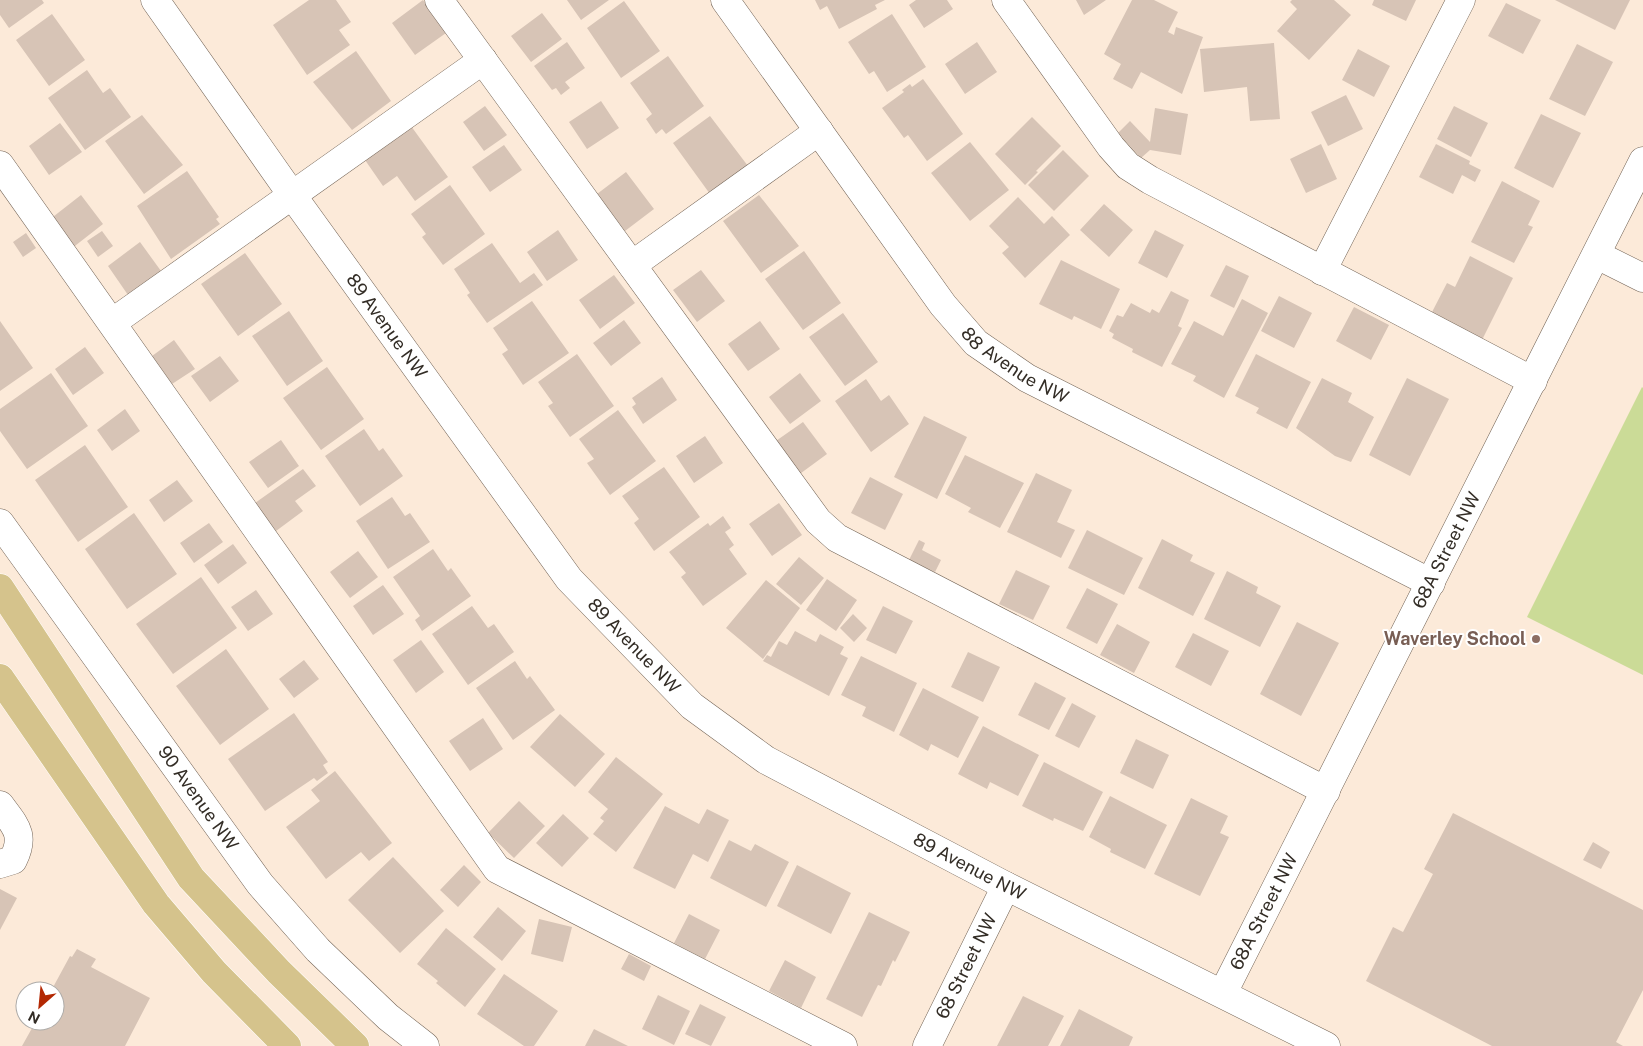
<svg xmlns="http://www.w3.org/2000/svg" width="1643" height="1046" font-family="'Public Sans',sans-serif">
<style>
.green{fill:#cbdb97}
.building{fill:#d7c4b6}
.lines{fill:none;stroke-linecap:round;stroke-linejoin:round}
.minor-casing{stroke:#736456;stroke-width:29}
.major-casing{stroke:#fff;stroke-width:29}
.minor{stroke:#fff;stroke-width:28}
.major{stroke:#d5c38c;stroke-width:28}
.education-dot{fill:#8d6e63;stroke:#fff;stroke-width:2}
.labels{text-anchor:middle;stroke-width:4;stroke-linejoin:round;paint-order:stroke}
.street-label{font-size:18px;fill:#332d26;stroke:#fff}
.education-label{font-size:18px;font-weight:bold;fill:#785e54;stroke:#fff;text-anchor:end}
</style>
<rect width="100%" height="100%" fill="#fcead9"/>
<path class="green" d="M1642,387L1643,388V675L1527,617Z"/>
<path class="building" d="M0,0H42L44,3L9,28L0,15Z
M309,0H336L351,22L339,30L350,45L307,75L273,25Z
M423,0L446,33L415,55L392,23Z
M567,0H609L581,20Z
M815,0H885L875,5L877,9L839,29L827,6L820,10Z
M916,0H947L953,9L924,28L909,5Z
M1076,0H1106L1084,15Z
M1132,0H1154L1178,12L1168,32L1174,35L1176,27L1203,37L1182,94L1141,72L1132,89L1113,79L1121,64L1104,54Z
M1292,0H1334L1351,15L1309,60L1277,31L1297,9L1290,2Z
M1374,0H1416L1406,21L1372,5Z
M1555,0H1630L1615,30Z
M624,1L660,51L621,78L587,28Z
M1506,3L1541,20L1523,54L1488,36Z
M542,13L562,39L531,62L511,36Z
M52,14L85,60L49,86L16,40Z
M892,14L926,67L887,92L874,71L869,74L848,42Z
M567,42L585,68L565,82L570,88L561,95L556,88L552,90L534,66Z
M977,42L997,72L965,94L945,64Z
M1274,43L1280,119L1250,121L1247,87L1204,92L1200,49Z
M1577,44L1613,62L1585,116L1549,99Z
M1358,49L1390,66L1374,97L1342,80Z
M356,51L391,101L352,130L313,82Z
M668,56L704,106L666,134L662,129L656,134L646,119L652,114L630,83Z
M87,70L103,93L110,88L131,117L85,150L48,98Z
M923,79L963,134L927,161L908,135L904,138L882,108L904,92L902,90L910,84L912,87Z
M1346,95L1363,129L1328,146L1311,112Z
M601,101L619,128L587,149L569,122Z
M485,106L507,135L484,151L463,122Z
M1454,106L1488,123L1471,157L1437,139Z
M1155,108L1188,114L1181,155L1150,150L1141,158L1118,133L1130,121L1150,142Z
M1541,114L1581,133L1553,188L1514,168Z
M142,115L183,165L144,194L105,141Z
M710,116L748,166L710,194L673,143Z
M1032,117L1061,146L1036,171L1038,172L1025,185L995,154Z
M60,123L82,152L49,175L29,146Z
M411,126L448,177L415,201L397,176L383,186L365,160Z
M970,142L1009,190L970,221L931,173Z
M1321,144L1337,179L1306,193L1290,159Z
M1436,144L1470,161L1469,164L1481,170L1475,182L1462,175L1453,194L1419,177Z
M504,145L522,170L490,192L472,167Z
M1063,150L1089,176L1054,211L1028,185Z
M187,171L219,217L216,219L220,224L171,259L137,206Z
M626,172L654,209L625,231L597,194Z
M1502,181L1540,201L1528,225L1533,227L1514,263L1471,242Z
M450,185L485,234L443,265L422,237L426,234L411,214Z
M81,195L103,224L71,249L49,220Z
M759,195L799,246L761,273L723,221Z
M1018,197L1044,224L1052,216L1070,235L1025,278L1002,253L1009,247L989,226Z
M1104,204L1133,230L1109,257L1080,230Z
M558,230L578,260L547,281L527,252Z
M1155,230L1184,245L1167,278L1138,263Z
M102,231L113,246L98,257L87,241Z
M26,233L36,248L23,257L13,242Z
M140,242L161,271L128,295L108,266Z
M492,243L520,283L534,273L543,285L487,323L467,295L470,293L454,269Z
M804,251L841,303L803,330L765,279Z
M245,253L282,304L238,336L201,284Z
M1470,256L1513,278L1482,340L1431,314L1447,283L1455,287Z
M1061,260L1120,289L1101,329L1074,316L1072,320L1039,304Z
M1226,265L1249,276L1234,308L1210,296Z
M701,270L725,301L697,322L673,290Z
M614,275L635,303L600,329L579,300Z
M1171,291L1189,300L1178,326L1182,328L1162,367L1132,352L1133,349L1112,338L1114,334L1109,331L1117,315L1123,317L1131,303L1150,313L1152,309L1159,313Z
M1279,296L1312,313L1294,348L1261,331Z
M1242,299L1268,313L1224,398L1193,381L1196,376L1171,364L1194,321L1223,336Z
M532,301L569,353L523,385L502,354L508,350L493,328Z
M1354,307L1389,325L1371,360L1336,341Z
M289,311L323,361L287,386L252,336Z
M843,313L878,362L845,386L809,337Z
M624,320L641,343L611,366L593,343Z
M0,321L33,368L0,391Z
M760,321L780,349L748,371L728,344Z
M174,340L195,369L172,384L152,356Z
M85,347L104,373L73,395L55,369Z
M577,354L614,406L570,437L548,406L553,403L538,382Z
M1256,354L1311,382L1287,429L1256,413L1259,408L1235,396Z
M220,356L239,381L210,402L191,376Z
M327,367L364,419L321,450L283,398Z
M51,373L88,426L27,469L0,431V409Z
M800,373L821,401L790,424L769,397Z
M662,377L677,400L643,424L632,407L636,404L632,398Z
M1322,378L1352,393L1348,402L1374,417L1351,462L1335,456L1296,428Z
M1407,378L1449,399L1410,476L1369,455Z
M866,379L881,401L889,395L909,424L871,452L835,401Z
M125,409L140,431L112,451L97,430Z
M618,410L656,461L610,495L587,463L594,459L579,439Z
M924,416L967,437L937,499L894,477Z
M803,422L827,454L797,476L773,443Z
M364,429L379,451L383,448L403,476L360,506L325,456Z
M705,436L723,463L694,483L676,456Z
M281,440L299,466L268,488L249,462Z
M85,445L128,507L78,542L35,480Z
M965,455L1024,483L1000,528L968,512L971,508L945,494Z
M664,467L700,517L654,551L634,523L639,519L622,496Z
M303,469L316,486L295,501L303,511L276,531L255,503Z
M1036,473L1072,490L1057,522L1075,530L1061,558L1007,532Z
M870,477L903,494L885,530L851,513Z
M177,480L193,501L164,522L149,500Z
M392,497L405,516L410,513L430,542L388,569L356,521Z
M779,503L802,535L772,556L749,524Z
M134,513L177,574L127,609L85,549Z
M723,516L731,528L725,532L734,545L729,549L747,574L703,606L681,577L686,573L669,552L708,523L710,526Z
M209,523L223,542L194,563L180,543Z
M1087,530L1143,558L1124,595L1068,568Z
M1162,539L1193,555L1190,561L1215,573L1193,616L1138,588Z
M919,540L925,543L922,550L941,560L935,572L909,560Z
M233,544L247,563L218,584L204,565Z
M433,549L448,571L451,568L471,596L422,631L415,620L420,616L393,577Z
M358,551L378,577L350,598L330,572Z
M799,557L824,578L801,605L776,584Z
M1016,570L1050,586L1033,620L999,604Z
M1227,571L1258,587L1256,593L1281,606L1260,647L1204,619Z
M201,577L237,628L173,674L136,624Z
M827,579L857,600L836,631L806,610Z
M766,580L800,608L763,659L726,628Z
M383,585L404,614L373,635L353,606Z
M1087,588L1118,604L1097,644L1066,628Z
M256,590L273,614L248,631L231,607Z
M472,606L488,628L494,624L514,652L468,685L432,634Z
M883,606L913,621L896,654L866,640Z
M853,614L867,628L854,642L840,628Z
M1297,622L1339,643L1301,716L1260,694Z
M1117,624L1150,642L1134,673L1100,655Z
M795,631L816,642L820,634L844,647L840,654L848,658L829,696L763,661L767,655L771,657L779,641L787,645Z
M1193,633L1229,651L1211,686L1175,667Z
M421,640L444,672L416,693L393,660Z
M226,649L269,709L220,745L176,686Z
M968,652L1000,667L983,702L951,687Z
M861,656L917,683L894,732L862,716L866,707L841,695Z
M304,660L319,679L294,698L279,679Z
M515,661L527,679L530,676L555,710L513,740L476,688Z
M1035,682L1066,698L1049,730L1018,715Z
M923,688L979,717L958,758L931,744L928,751L899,735Z
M1072,703L1096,716L1079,748L1055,736Z
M294,713L328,762L323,765L328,773L317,781L314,778L265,811L228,759Z
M560,714L605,754L575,787L530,747Z
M483,718L503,749L470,771L449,741Z
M983,726L1039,755L1018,796L990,782L987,789L958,774Z
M1136,739L1169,755L1153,789L1120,773Z
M616,757L663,794L616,852L593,834L604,821L600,818L608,809L588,792Z
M1044,762L1103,792L1083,831L1054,818L1053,821L1022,806Z
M335,771L392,843L369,861L361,852L326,879L286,827L320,801L311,790Z
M1110,796L1167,825L1145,869L1110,852L1111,849L1089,837Z
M1191,798L1228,816L1220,833L1229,837L1200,896L1154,874Z
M519,801L545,826L514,858L488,833Z
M665,806L699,824L707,809L729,820L708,862L693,854L675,889L633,868Z
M1453,813L1643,910V990L1616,1042L1623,1046H1492L1366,981L1393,927L1403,932L1433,874L1424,869Z
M563,814L589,838L562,867L536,843Z
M729,840L751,851L755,844L789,862L766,907L710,878Z
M1593,842L1610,852L1601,869L1583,860Z
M393,857L444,911L400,953L348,900Z
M464,865L481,882L458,907L440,890Z
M797,865L851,893L831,934L777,906Z
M0,889L17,898L0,930Z
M498,907L526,931L502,961L473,937Z
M869,912L910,932L895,962L893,960L881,986L878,985L862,1017L826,999Z
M689,914L720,930L705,959L674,943Z
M539,919L572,927L563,962L531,954Z
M446,928L496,969L465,1007L436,983L438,981L417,964Z
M77,949L96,959L91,967L150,998L125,1046H22L36,1021H55V991H51L70,956L72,957Z
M629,954L651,966L644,981L621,969Z
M785,960L816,977L801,1008L769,991Z
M504,974L558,1011L534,1046H524L477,1014Z
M658,995L690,1011L674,1045L642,1029Z
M1023,996L1064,1016L1048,1046H997Z
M700,1004L726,1017L711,1046L685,1034Z
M1079,1009L1133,1037L1129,1046H1060Z
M594,1029L628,1046H585Z"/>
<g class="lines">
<g class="minor-casing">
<g id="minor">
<path id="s1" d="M155,0L292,195L569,579L692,706L766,760L1006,886L1326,1046"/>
<path d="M439,0L818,521L837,538L1326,791"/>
<path id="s2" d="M725,0L943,305L976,343L1027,378L1431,583"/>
<path d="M1006,0L1111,147L1128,166L1150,180L1533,381"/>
<path d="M0,165L497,869L843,1046"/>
<path d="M1597,255L1643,278"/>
<path d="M632,265L819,131"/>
<path d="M1322,271L1461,0"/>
<path d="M113,322L483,60"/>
<path id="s3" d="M0,523L260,884L318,950L388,1017L425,1046"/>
<path d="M0,805C15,826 26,834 13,860L0,864"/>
<path id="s4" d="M1223,993L1643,161"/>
<path id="s5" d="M927,1046L1006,886"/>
</g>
</g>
<g class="major-casing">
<path id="major" d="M0,588L191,878L279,972L355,1046
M0,678L156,904L214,972L287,1046"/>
</g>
<use href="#minor" class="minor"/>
<use href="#major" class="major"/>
</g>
<circle class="education-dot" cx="1536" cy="639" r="5"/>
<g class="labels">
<g class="street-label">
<text dy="6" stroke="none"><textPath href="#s1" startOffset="400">89 Avenue NW</textPath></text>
<text dy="6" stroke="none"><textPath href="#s2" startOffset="470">88 Avenue NW</textPath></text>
<text dy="6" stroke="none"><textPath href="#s4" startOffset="496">68A Street NW</textPath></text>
<text dy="6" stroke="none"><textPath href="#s1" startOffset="805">89 Avenue NW</textPath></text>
<text dy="6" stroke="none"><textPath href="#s3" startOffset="339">90 Avenue NW</textPath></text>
<text dy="6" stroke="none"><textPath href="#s1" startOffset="1210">89 Avenue NW</textPath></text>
<text dy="6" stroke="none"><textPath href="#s4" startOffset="91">68A Street NW</textPath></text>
<text dy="6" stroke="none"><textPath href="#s5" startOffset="89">68 Street NW</textPath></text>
</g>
<g class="education-label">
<text x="1526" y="645">Waverley School</text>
</g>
</g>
<g transform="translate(40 1006) rotate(207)"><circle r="24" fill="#ffffff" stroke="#adaba8"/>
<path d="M0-4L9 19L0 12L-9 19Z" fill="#b32803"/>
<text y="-8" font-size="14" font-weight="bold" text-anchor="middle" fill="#332d26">N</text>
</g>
</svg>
